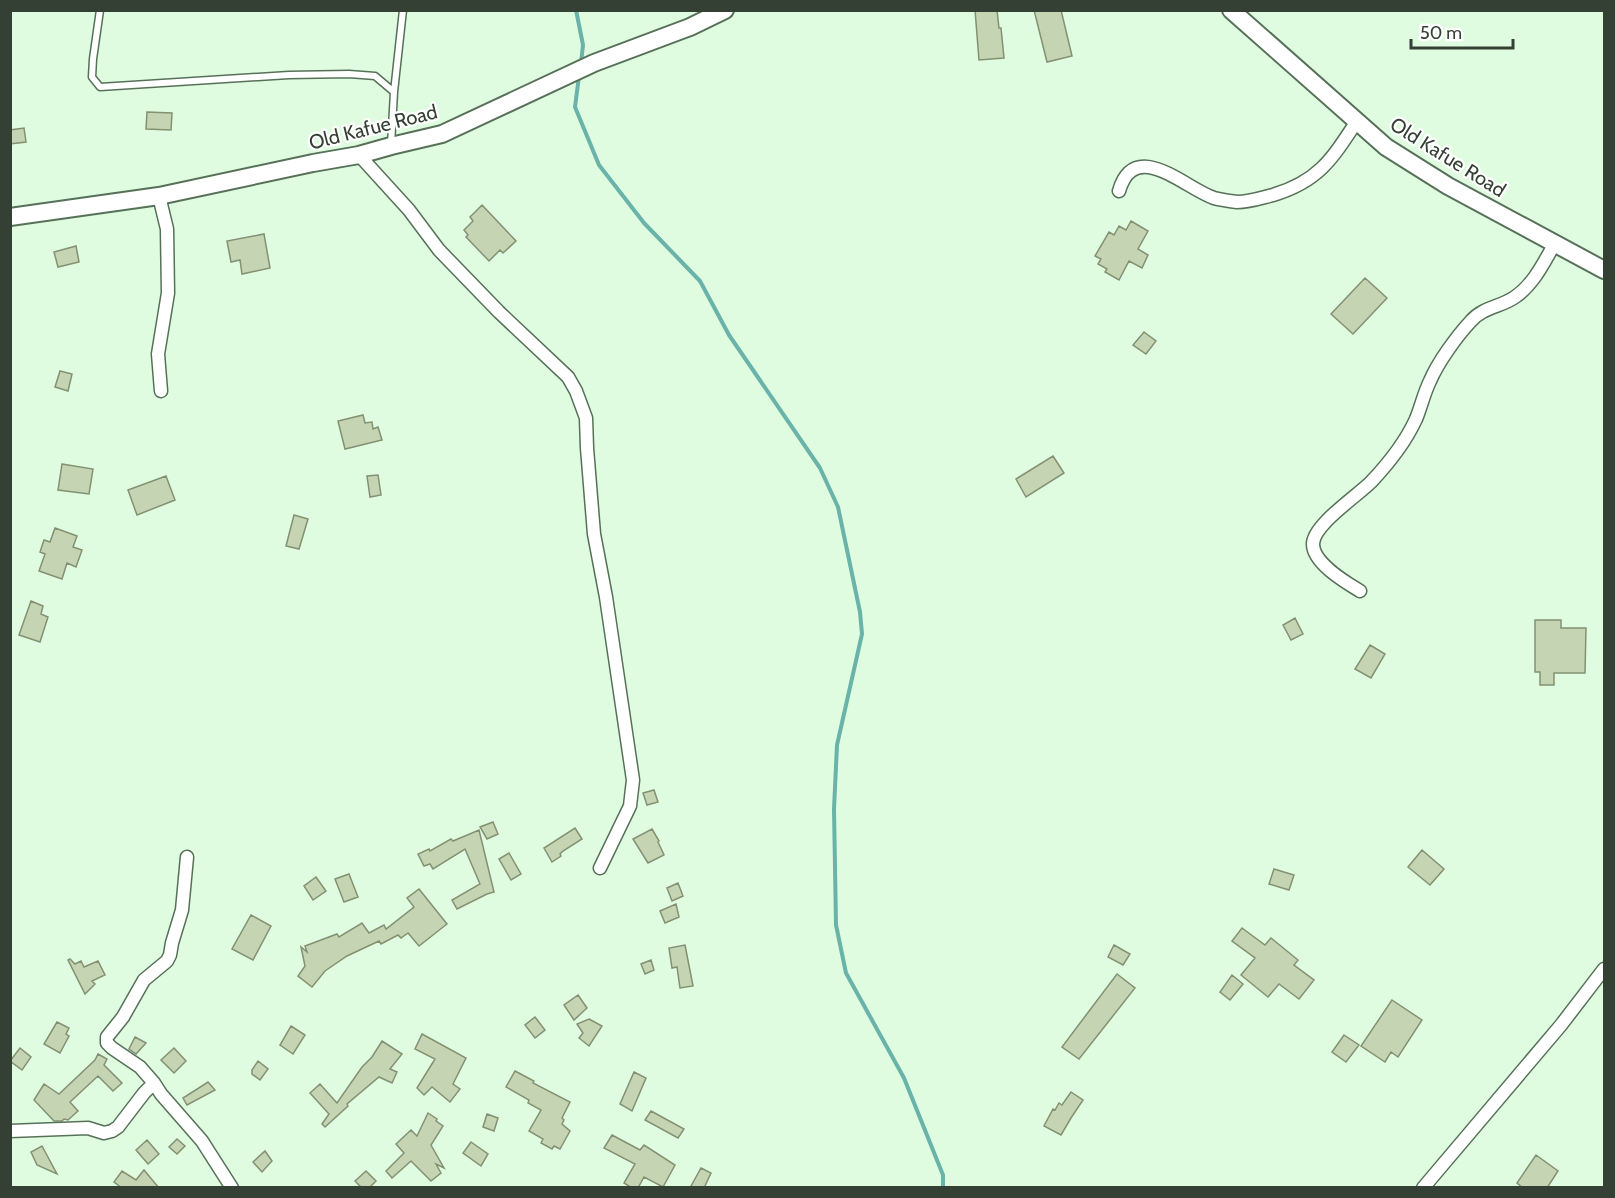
<svg xmlns="http://www.w3.org/2000/svg" width="1615" height="1198" font-family="Cabin,sans-serif">
<style>
.lines{fill:none;stroke-linecap:round;stroke-linejoin:round}
.stream{stroke:#69b3a9;stroke-width:4}
.building{fill:#c5d5b3;stroke:#839172;stroke-width:1.5}
.lane-casing{stroke:#577159;stroke-width:9}
.street-casing{stroke:#577159;stroke-width:15}
.secondary-casing{stroke:#577159;stroke-width:20}
.lane{stroke:#fff;stroke-width:6}
.street{stroke:#fff;stroke-width:12}
.secondary{stroke:#fff;stroke-width:16}
.labels{text-anchor:middle;stroke-width:4.5;stroke-linejoin:round;paint-order:stroke}
.street-label{font-size:20px;fill:#354035;stroke:#fff}
</style>
<rect width="100%" height="100%" fill="#dffce0"/>
<g class="lines">
<path class="stream" d="M576,10L583,45L581,63
M579,76L575,107L599,165L644,223L700,281L729,335L820,468L838,507L860,612L862,634L837,745L834,809L836,925L846,973L904,1078L943,1175V1188"/>
</g>
<path class="building" d="M975,10H997L999,28H1001L1004,58L979,60Z
M1034,10H1061L1072,56L1047,62Z
M147,112L172,113L171,130L146,129Z
M24,128L26,142L10,144V130Z
M482,205L516,241L503,253L500,250L489,261L466,237L468,235L464,230L473,221L470,217Z
M1131,221L1148,231L1138,249L1148,255L1142,268L1129,261L1119,280L1105,272L1107,269L1098,264L1101,259L1095,256L1109,232L1114,235L1119,226L1126,230Z
M264,234L270,268L242,274L240,260L231,262L227,241Z
M76,246L79,262L58,267L54,252Z
M1365,278L1387,298L1353,334L1331,314Z
M1144,332L1156,341L1146,354L1133,345Z
M60,371L72,374L68,391L55,387Z
M363,415L365,423L372,422L373,429L378,427L382,440L345,449L338,421Z
M1053,456L1064,473L1026,497L1016,479Z
M62,464L93,469L89,494L58,490Z
M378,475L381,495L370,497L367,476Z
M166,476L175,500L137,515L128,490Z
M294,515L308,519L299,549L286,546Z
M55,528L77,536L73,547L82,550L76,567L67,563L62,579L39,571L45,554L40,552L44,540L50,542Z
M31,601L43,606L41,614L48,617L40,642L19,635Z
M1295,618L1303,634L1291,640L1283,625Z
M1535,620H1561V628H1586L1585,673H1554V685H1540V672H1535Z
M1370,645L1385,654L1371,678L1355,669Z
M654,790L658,802L647,805L643,793Z
M493,822L498,834L487,839L480,827Z
M575,828L582,839L563,851L560,854L561,856L552,862L544,848Z
M652,829L659,841L658,842L664,855L648,863L633,839Z
M479,830L494,892L487,894L457,909L452,900L480,884L465,849L433,869L430,864L424,866L418,854L429,849L430,851L451,839L453,841Z
M1422,850L1444,869L1430,885L1408,867Z
M509,853L521,874L511,880L499,859Z
M1274,869L1294,875L1289,890L1269,884Z
M349,874L358,897L344,902L335,879Z
M316,877L326,891L313,900L304,886Z
M678,883L683,896L672,901L667,888Z
M419,889L447,924L419,946L408,933L401,938L398,935L381,944L379,941L347,956L325,971L312,987L298,976L305,966L301,947L307,952L305,946L337,934L339,937L362,923L369,933L384,925L386,929L414,907L407,898Z
M676,904L679,917L665,923L660,911Z
M251,915L271,926L253,960L232,949Z
M1242,928L1265,945L1271,938L1298,960L1294,965L1314,980L1299,999L1279,984L1268,997L1241,975L1255,958L1232,941Z
M685,945L693,986L680,988L677,967L672,968L669,948Z
M1114,945L1130,954L1123,965L1108,957Z
M70,959L75,964L81,961L84,967L98,961L105,975L92,981L95,984L85,994L68,960Z
M651,960L654,970L645,974L641,964Z
M1117,974L1135,988L1079,1059L1062,1047Z
M1232,975L1243,984L1230,1000L1220,992Z
M578,995L587,1008L574,1020L564,1005Z
M1392,1000L1422,1020L1398,1057L1391,1052L1385,1062L1361,1046Z
M535,1017L545,1030L535,1038L525,1025Z
M589,1019L602,1026L589,1046L579,1038L583,1033L577,1024Z
M57,1022L69,1028L66,1034L69,1036L60,1053L44,1044Z
M291,1026L305,1035L293,1054L280,1045Z
M422,1034L466,1058L453,1084L460,1089L450,1102L432,1087L424,1095L417,1088L435,1059L415,1049Z
M1344,1035L1359,1045L1346,1062L1332,1052Z
M135,1037L146,1043L136,1054L129,1049Z
M382,1041L402,1054L390,1069L397,1072L392,1083L379,1077L347,1104L348,1106L325,1127L322,1124L329,1114L310,1093L320,1084L337,1103L362,1067L372,1057Z
M20,1048L31,1057L22,1070L10,1061Z
M174,1048L186,1061L174,1073L161,1060Z
M98,1054L107,1059L104,1065L122,1083L113,1091L98,1076L70,1102L78,1111L68,1120L64,1119L62,1121H54L34,1100L44,1084L59,1094L95,1060Z
M258,1061L268,1069L260,1080L252,1074V1070Z
M515,1071L534,1081L533,1083L570,1102L562,1118L564,1120L562,1124L570,1131L560,1149L554,1146L552,1149L541,1143L543,1139L529,1131L541,1110L528,1103L529,1100L506,1087Z
M634,1072L646,1078L632,1111L620,1104Z
M208,1082L215,1090L187,1105L183,1098Z
M1071,1092L1083,1100L1071,1118L1061,1135L1044,1126L1053,1109L1055,1110L1059,1103L1062,1105Z
M651,1111L684,1129L678,1138L645,1120Z
M428,1113L437,1119L436,1121L443,1126L431,1145L444,1168L436,1164L441,1173L431,1181L411,1161L392,1178L386,1171L404,1153L396,1144L411,1130L417,1136Z
M487,1114L498,1118L494,1131L483,1127Z
M612,1135L640,1150L644,1145L675,1165L663,1187L644,1177L638,1188H632L624,1183L635,1164L604,1148Z
M177,1139L185,1146L177,1154L169,1147Z
M147,1140L159,1154L148,1164L136,1150Z
M471,1142L488,1154L481,1166L463,1153Z
M42,1146L57,1174L37,1165L31,1152Z
M265,1151L272,1161L262,1172L253,1162Z
M1536,1155L1558,1171L1547,1188H1523L1517,1183Z
M701,1168L711,1173L704,1188H690Z
M144,1170L159,1188H122L114,1182L122,1171L136,1180Z
M366,1171L376,1181L369,1188H362L355,1181Z"/>
<g class="lines">
<g class="lane-casing">
<path id="lane" d="M100,10L93,59L92,77L100,87L289,75L349,74L375,76L394,92
M391,145L394,92L403,10"/>
</g>
<g class="street-casing">
<path id="street" d="M359,155L409,210L439,250L499,312L568,377L576,391L586,418L587,448L594,534L606,597L633,780L630,806L600,868
M1119,191C1135,137 1186,189 1214,198C1221,200 1230,201 1237,202C1250,202 1261,198 1273,195C1319,181 1332,159 1357,121
M159,196L167,229L168,293L158,354L161,391
M1360,591C1345,582 1313,563 1313,544C1313,525 1357,496 1371,482C1389,463 1405,443 1416,419C1421,407 1424,393 1430,381C1438,362 1457,336 1471,321C1483,307 1501,307 1515,297C1534,284 1544,262 1555,243
M187,857L182,910L172,943L170,955L167,961L144,980L123,1017L107,1037V1043L112,1048L140,1067L154,1083L161,1094L202,1141L232,1188
M10,1131L88,1128L104,1133L112,1131L118,1127L144,1093L154,1083
M1423,1188L1561,1025L1604,969"/>
</g>
<g class="secondary-casing">
<path id="secondary" d="M1231,10L1386,147L1448,186L1604,270
M10,217L159,196L313,163L359,155L391,146L442,134L594,63L690,27L725,10"/>
</g>
<use href="#lane" class="lane"/>
<use href="#street" class="street"/>
<use href="#secondary" class="secondary"/>
</g>
<g class="labels">
<g class="street-label">
<text transform="translate(373 127) rotate(-14)" y="7">Old Kafue Road</text>
<text transform="translate(1448 157) rotate(32)" y="7">Old Kafue Road</text>
</g>
</g>
<rect width="1615" height="1198" fill="none" stroke="#354035" stroke-width="24"/>
<path d="M1411 39v9h102v-9" fill="none" stroke="#354035" stroke-width="3"/>
<text x="1420" y="39" font-size="18" fill="#354035" stroke="#ffffff" stroke-width="4.5" paint-order="stroke">50 m</text>
</svg>
